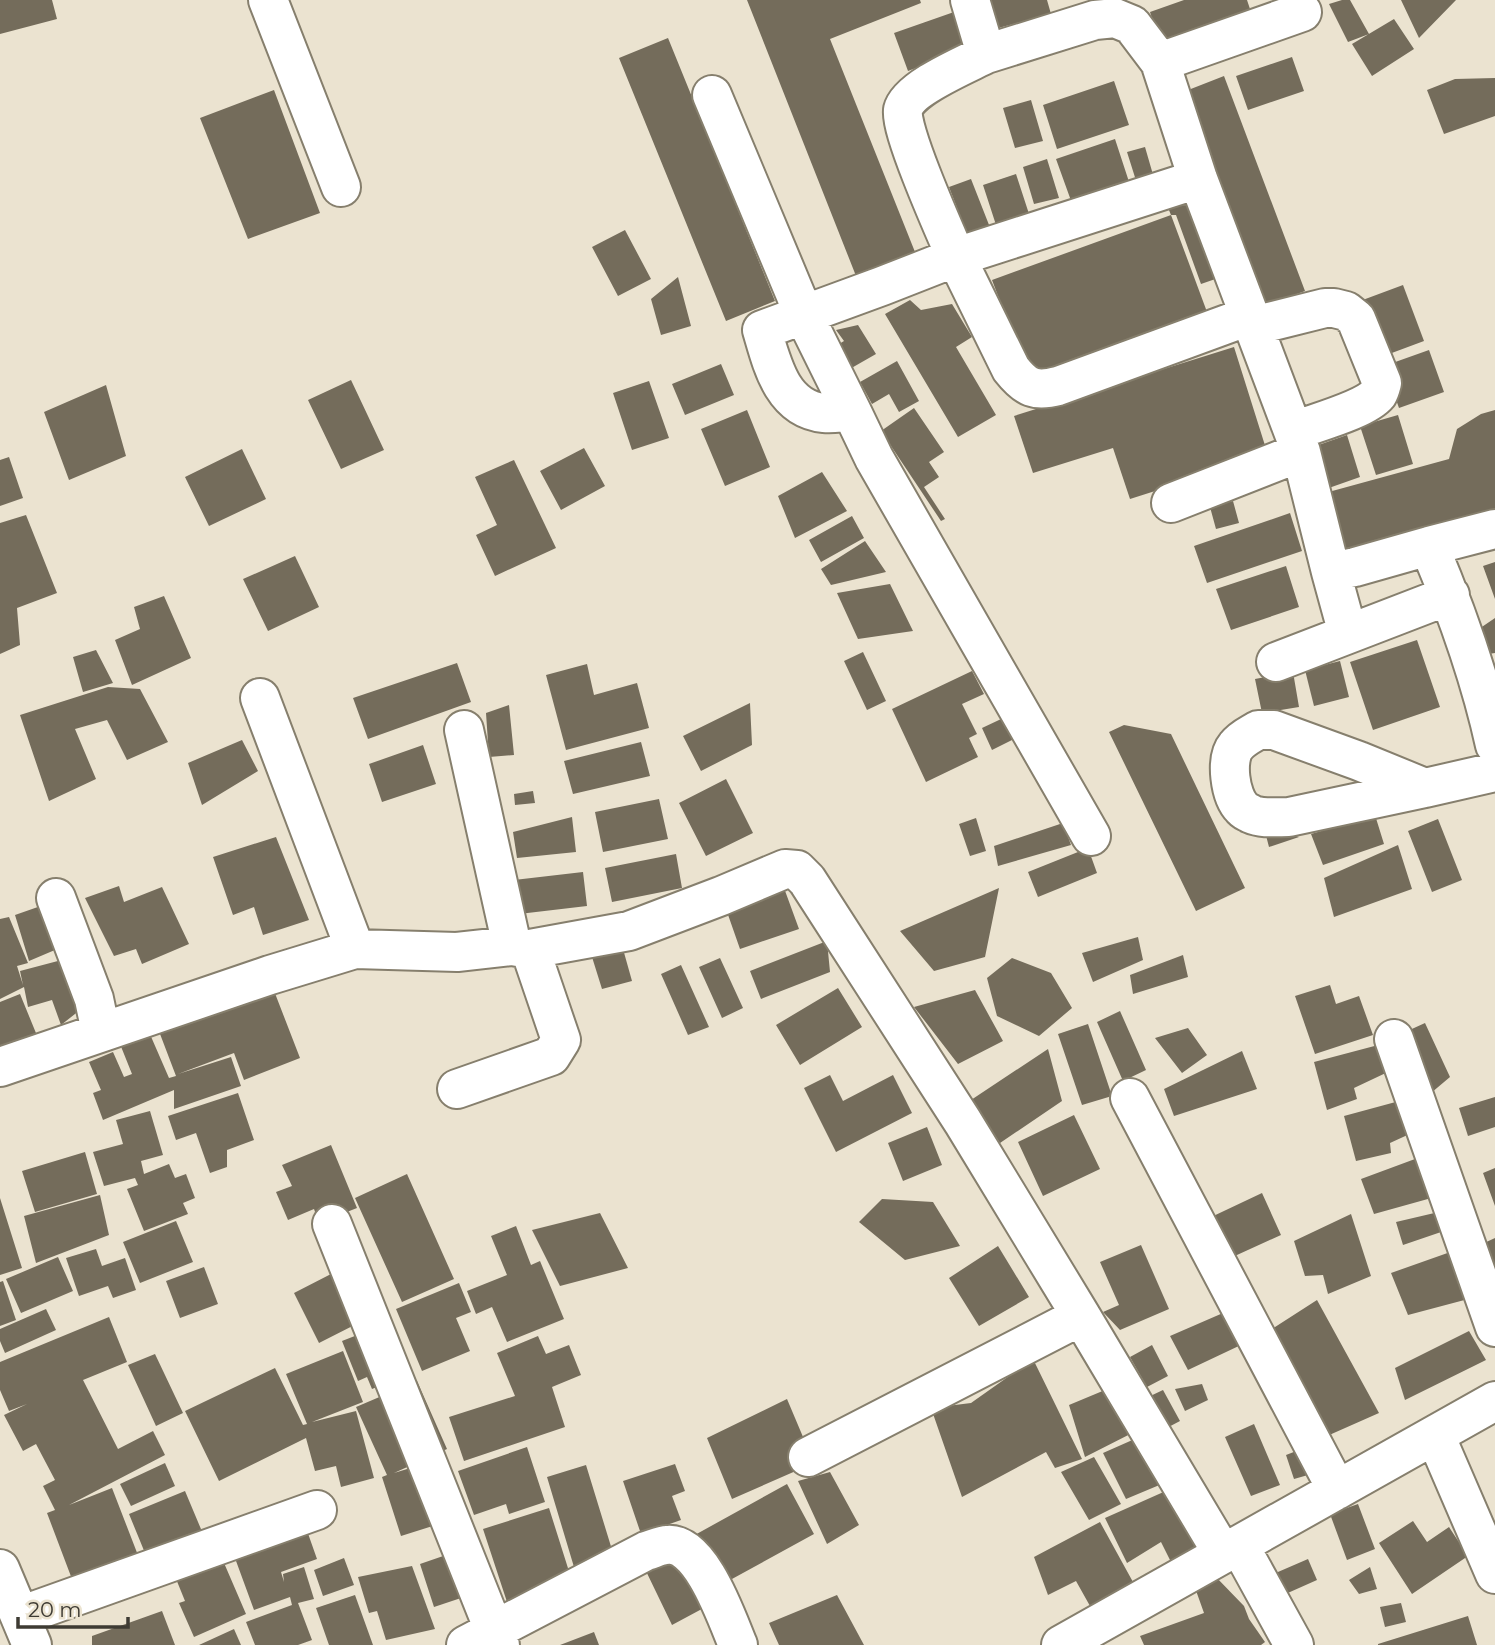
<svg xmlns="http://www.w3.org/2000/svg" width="1495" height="1645" font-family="Montserrat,sans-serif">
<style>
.building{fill:#746c5b}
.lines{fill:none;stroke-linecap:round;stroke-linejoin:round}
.minor-casing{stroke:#867f6d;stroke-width:42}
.minor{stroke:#fff;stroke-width:38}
</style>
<rect width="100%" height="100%" fill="#ebe3d0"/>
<path class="building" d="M0,0H52L57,19L0,34Z
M747,0H920L921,3L830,39L917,257L858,281Z
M983,0H1047L1051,14L991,30Z
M1184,0H1247L1253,18L1162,49L1150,12Z
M1342,0H1350L1369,34L1348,42L1329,4Z
M1401,0H1456L1419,38Z
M954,12L963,50L908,71L894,33Z
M1394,19L1414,49L1372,76L1352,44Z
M668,38L775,301L726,321L619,58Z
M1292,57L1304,91L1248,110L1236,76Z
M1224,76L1305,291L1259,308L1178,94Z
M1495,78V116L1444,134L1427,90L1455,79Z
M1114,81L1129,125L1057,149L1043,105Z
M274,90L320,213L248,239L200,118Z
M1031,100L1043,141L1015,148L1003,108Z
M1115,139L1132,191L1074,209L1056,159Z
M1145,147L1156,185L1139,190L1127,152Z
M1047,159L1059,198L1034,204L1023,167Z
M1016,174L1030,217L997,228L983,185Z
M971,179L991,230L969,239L949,187Z
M1194,189L1224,276L1201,284L1176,215H1171L1164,198Z
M1171,215L1210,320L1028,375L992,280Z
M625,230L651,279L618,296L592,247Z
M678,277L691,326L661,335L651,299Z
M1403,285L1424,341L1381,357L1360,301Z
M910,300L921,310L952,304L972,337L956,347L996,415L958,437L885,314Z
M858,325L876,354L848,370L834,347L844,341L836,330Z
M1234,347L1268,455L1130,499L1113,448L1033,473L1014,416Z
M1429,350L1444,392L1399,408L1384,366Z
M897,361L919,401L899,412L889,394L872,404L860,382Z
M721,364L734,395L685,415L672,384Z
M351,380L384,450L341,469L308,400Z
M649,381L669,438L632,450L613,393Z
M106,385L126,456L69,480L44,412Z
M914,408L944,452L929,462L939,477L924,487L945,519L941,521L881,431Z
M747,410L770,467L725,486L701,429Z
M1495,410V518L1334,568L1314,496L1449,459L1457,429L1481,414Z
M1398,415L1413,464L1376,475L1360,426Z
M1347,435L1360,477L1326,489L1310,448Z
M584,448L605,486L561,510L540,471Z
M242,449L266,499L209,526L185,477Z
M9,457L23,498L0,506V460Z
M514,460L556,548L495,576L476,535L497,525L475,477Z
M822,472L847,511L795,538L778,496Z
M1233,501L1239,523L1216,529L1210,507Z
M1290,513L1302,551L1207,583L1194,546Z
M26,515L57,593L17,608L20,645L0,654V523Z
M852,516L864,538L821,562L809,540Z
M865,541L886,572L831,585L821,569Z
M295,556L319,607L268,631L243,579Z
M1495,562V599L1483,566Z
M1286,566L1299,607L1231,630L1216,589Z
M890,584L913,631L858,639L837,593Z
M164,596L191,658L132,685L115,640L140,629L134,607Z
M1495,618V653L1481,655L1473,633Z
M1417,640L1440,707L1373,730L1350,662Z
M96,650L113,683L83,692L73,657Z
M863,652L886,701L867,710L844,661Z
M1340,661L1349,697L1314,706L1305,670Z
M457,663L471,702L368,739L353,698Z
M587,664L594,695L637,683L649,728L566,750L546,675Z
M972,671L984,694L962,704L977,734L969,738L978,757L926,782L892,709Z
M1293,672L1299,707L1262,713L1255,679Z
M108,687L140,689L168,742L127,760L107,720L75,729L96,779L49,801L20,715Z
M750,703L752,745L701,771L683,736Z
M509,705L514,755L489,757L486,713Z
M1016,712L1026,733L992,750L982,728Z
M1124,725L1171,734L1245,888L1196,911L1109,732Z
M242,740L258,771L202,805L188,763Z
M641,742L650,776L573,794L564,761Z
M423,745L436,784L382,802L369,764Z
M726,779L753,833L706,856L679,803Z
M533,791L535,803L515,805L514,794Z
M659,799L668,839L603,852L595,812Z
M1375,815L1384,844L1323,865L1311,834Z
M572,817L576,852L517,858L513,832Z
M976,818L986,851L970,856L959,824Z
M1438,819L1462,880L1432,892L1408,831Z
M1063,823L1071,845L998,866L994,846Z
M1263,824L1299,837L1269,847Z
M276,837L309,920L263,935L254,907L233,915L213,857Z
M1398,845L1412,889L1334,917L1324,878Z
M1088,848L1097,873L1038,897L1028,872Z
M676,854L682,888L612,902L605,868Z
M583,872L587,906L519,914L514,880Z
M119,886L124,902L162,887L189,944L142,964L136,949L114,956L85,898Z
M784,888L799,929L740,949L726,909Z
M999,888L985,957L934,971L900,931Z
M55,901L69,944L29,961L15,915Z
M9,917L28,963L17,966L23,985L20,971L73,957L94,999L61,1025L52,1000L28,1007L24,987L0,999V919Z
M1138,937L1143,960L1093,982L1082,953Z
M827,941L830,972L761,999L750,971Z
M623,949L632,981L602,989L592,957Z
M1183,955L1188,977L1133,994L1130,975Z
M720,958L743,1008L722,1018L699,967Z
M1012,958L1051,973L1072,1008L1039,1036L997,1016L987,978Z
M681,965L709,1027L688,1035L661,974Z
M271,983L300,1058L244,1080L234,1053L178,1074L231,1057L241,1086L174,1109V1090L103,1120L93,1093L101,1090L89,1062L113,1052L124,1077L132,1074L120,1044L149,1032L169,1078L176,1076L157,1026Z
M1330,985L1336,1004L1359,996L1373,1035L1315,1054L1295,996Z
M838,988L862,1027L800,1065L776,1025Z
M975,990L1003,1041L958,1064L914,1007Z
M20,994L38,1038L0,1048V1002Z
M1120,1011L1146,1070L1123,1081L1097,1022Z
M1425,1023L1450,1077L1431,1093L1403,1033Z
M1088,1024L1112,1096L1082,1105L1058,1034Z
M1188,1028L1207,1055L1182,1073L1155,1038Z
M1382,1044L1390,1071L1354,1088L1357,1099L1327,1110L1314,1062Z
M1048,1049L1062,1101L1000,1143L971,1100Z
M1242,1051L1257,1089L1174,1116L1164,1089Z
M830,1075L843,1101L893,1075L912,1113L836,1152L804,1088Z
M238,1093L254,1140L227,1150V1167L210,1173L196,1133L176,1140L168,1116Z
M1495,1097V1127L1468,1136L1459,1108Z
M1403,1100L1414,1132L1390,1143L1391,1153L1356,1161L1344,1116Z
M150,1111L163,1155L141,1161L144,1174L169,1164L175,1178L186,1174L195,1198L183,1203L188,1214L144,1231L127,1189L138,1185L135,1178L104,1186L93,1152L123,1144L116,1120Z
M1074,1115L1100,1169L1043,1196L1018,1142Z
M927,1127L942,1165L903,1181L888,1143Z
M331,1145L357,1208L319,1223L314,1209L288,1220L276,1192L292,1186L282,1165Z
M85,1152L97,1194L35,1212L22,1171Z
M1415,1159L1435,1197L1374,1214L1361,1179Z
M1495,1168V1206L1483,1173Z
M407,1174L454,1279L402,1302L355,1198Z
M1262,1193L1281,1235L1226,1260L1207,1219Z
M100,1195L109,1235L36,1263L24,1216Z
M0,1198L22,1268L0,1275Z
M882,1199L933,1202L960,1246L905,1260L859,1222Z
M1443,1211L1444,1231L1403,1245L1396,1222Z
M600,1213L628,1268L560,1286L532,1230Z
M1351,1214L1371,1276L1328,1294L1323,1275L1305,1276L1294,1241Z
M176,1221L193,1262L140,1283L123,1242Z
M516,1226L531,1265L540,1261L564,1319L507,1342L492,1307L476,1314L467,1291L507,1275L491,1236Z
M1495,1238V1270L1482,1244Z
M1141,1245L1169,1309L1120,1330L1103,1312L1119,1305L1100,1262Z
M998,1246L1029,1297L979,1326L949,1278Z
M96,1249L102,1266L125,1258L136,1290L113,1298L108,1286L79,1296L66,1258Z
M1456,1250L1472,1298L1408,1315L1391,1273Z
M58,1257L73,1291L21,1313L6,1279Z
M204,1267L218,1304L180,1318L166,1281Z
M331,1274L343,1298L386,1309L319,1343L294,1293Z
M3,1281L16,1320L0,1326V1282Z
M459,1283L471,1312L456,1318L470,1351L422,1371L396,1309Z
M1317,1300L1379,1413L1327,1436L1269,1331Z
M46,1309L56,1330L5,1353L0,1341V1329Z
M1223,1313L1243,1344L1188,1370L1170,1336Z
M109,1317L127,1362L83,1380L118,1449L153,1431L165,1455L69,1505L112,1488L141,1563L75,1587L47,1513L55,1510L43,1486L55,1480L36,1444L23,1451L4,1415L27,1404L9,1411L0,1390V1362Z
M388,1323L409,1374L372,1389L367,1377L358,1381L342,1341Z
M1469,1331L1486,1360L1405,1400L1395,1368Z
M538,1336L546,1354L569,1345L581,1375L552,1387L565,1427L464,1461L449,1417L515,1396L497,1353Z
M1152,1345L1168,1376L1147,1387L1130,1357Z
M343,1351L363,1402L312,1422L356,1411L374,1478L341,1487L336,1466L315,1471L306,1438L219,1481L185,1411L275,1368L303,1425L307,1424L286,1374Z
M155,1354L183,1413L156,1426L128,1365Z
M1033,1359L1082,1459L1055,1468L1046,1452L962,1497L931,1408L971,1403Z
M417,1381L447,1449L394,1473L440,1459L445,1522L470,1516L495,1593L467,1596L434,1607L420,1564L449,1554L439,1524L401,1536L382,1477L387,1475L356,1407Z
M1202,1384L1208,1400L1185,1411L1175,1389Z
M1117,1385L1146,1426L1085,1457L1069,1405Z
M1163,1390L1180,1421L1161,1431L1144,1399Z
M787,1399L814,1463L732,1499L707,1438Z
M1254,1424L1280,1485L1251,1496L1225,1437Z
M1146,1434L1169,1481L1126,1499L1103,1453Z
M527,1447L545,1502L509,1514L506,1504L474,1515L458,1471Z
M1299,1450L1308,1475L1294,1479L1286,1455Z
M1094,1457L1121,1504L1089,1520L1061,1472Z
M165,1463L175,1486L131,1506L120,1484Z
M675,1464L685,1491L672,1496L681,1520L641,1534L623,1481Z
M586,1465L617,1566L577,1577L547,1477Z
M830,1472L859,1525L827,1544L798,1481Z
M787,1484L814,1534L721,1585L693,1536Z
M1177,1486L1208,1544L1172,1564L1161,1542L1127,1563L1105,1518Z
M185,1491L206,1541L182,1551L177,1539L145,1553L129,1514Z
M1358,1504L1375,1549L1347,1560L1330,1514Z
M549,1508L573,1584L508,1605L483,1529Z
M1413,1521L1427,1542L1449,1527L1468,1556L1412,1594L1379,1543Z
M1100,1522L1133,1582L1090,1606L1076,1581L1048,1595L1034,1557Z
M305,1525L317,1559L281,1572L284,1582L283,1574L304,1567L314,1599L298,1603L312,1640L298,1645H255L246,1622L292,1605L290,1597L254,1610L232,1550Z
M218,1549L246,1614L194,1637L179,1603L185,1601L172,1569Z
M689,1557L713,1603L672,1625L644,1567Z
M344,1558L354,1585L323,1596L314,1570Z
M1308,1559L1317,1580L1281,1596L1271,1575Z
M412,1566L435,1629L386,1640L377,1611L369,1613L358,1577Z
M1370,1567L1377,1589L1359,1594L1349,1580Z
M1215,1576L1244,1606L1249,1619L1265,1642L1261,1645H1144L1140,1636L1204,1613L1194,1585Z
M355,1595L373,1645H329L316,1608Z
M837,1595L864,1645H779L769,1623Z
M1401,1603L1406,1622L1385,1627L1380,1607Z
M162,1611L175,1645H92V1636Z
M1468,1616L1477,1645H1378V1644Z
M234,1629L241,1645H199Z
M594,1632L599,1645H560Z"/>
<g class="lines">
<g class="minor-casing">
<path id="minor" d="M268,0L341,187
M970,0L986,54C967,64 908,88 903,110C899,129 946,234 956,257L882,286L762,330C772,364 782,409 824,413C833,414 843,412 852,412L874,458L1091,836
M986,54L1095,20L1115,18L1132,25L1160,62L1198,179L1301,452L1331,572L1355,567L1429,546L1495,529
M1160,62L1302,12
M712,95L804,315L852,412
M1198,179L956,257L1011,369C1026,388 1035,392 1058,386L1249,316
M1253,326L1325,308H1334L1346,311L1356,319L1382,383C1381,387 1380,391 1378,394C1365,410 1314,423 1294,431
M1171,503L1301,452
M1429,546C1456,610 1480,676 1495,745
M1331,572L1348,634
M1276,662L1450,595
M260,698L355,949
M464,730L512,946
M1258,730H1274L1359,761L1425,788L1289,817C1277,817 1262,819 1251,814C1248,812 1244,811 1242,808C1230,796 1225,759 1236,746C1242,738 1250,735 1258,730Z
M1425,788L1495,772
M56,898L94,999L101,1032
M1394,1039L1495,1327
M0,1067L270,975L355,949L457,952L512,946L530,949L629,931L721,896L785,869L797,870L807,880L963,1122L1081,1316L1223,1554
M457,1089L551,1056L561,1040L530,949
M1130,1098L1337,1490
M332,1224L500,1645
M1435,1435L1495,1574
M808,1457L1081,1316
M1239,1545L1294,1645
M0,1569L32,1645
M20,1616L317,1510
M466,1645L646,1551C653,1549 661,1545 667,1545C701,1541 727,1619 738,1645
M1061,1645L1495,1401"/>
</g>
<use href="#minor" class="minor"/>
</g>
<path d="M18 1617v10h110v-10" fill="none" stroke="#3e3b33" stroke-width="3.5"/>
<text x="28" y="1617" font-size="21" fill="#3e3b33" stroke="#ebe3d0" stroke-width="5" paint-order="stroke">20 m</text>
</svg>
